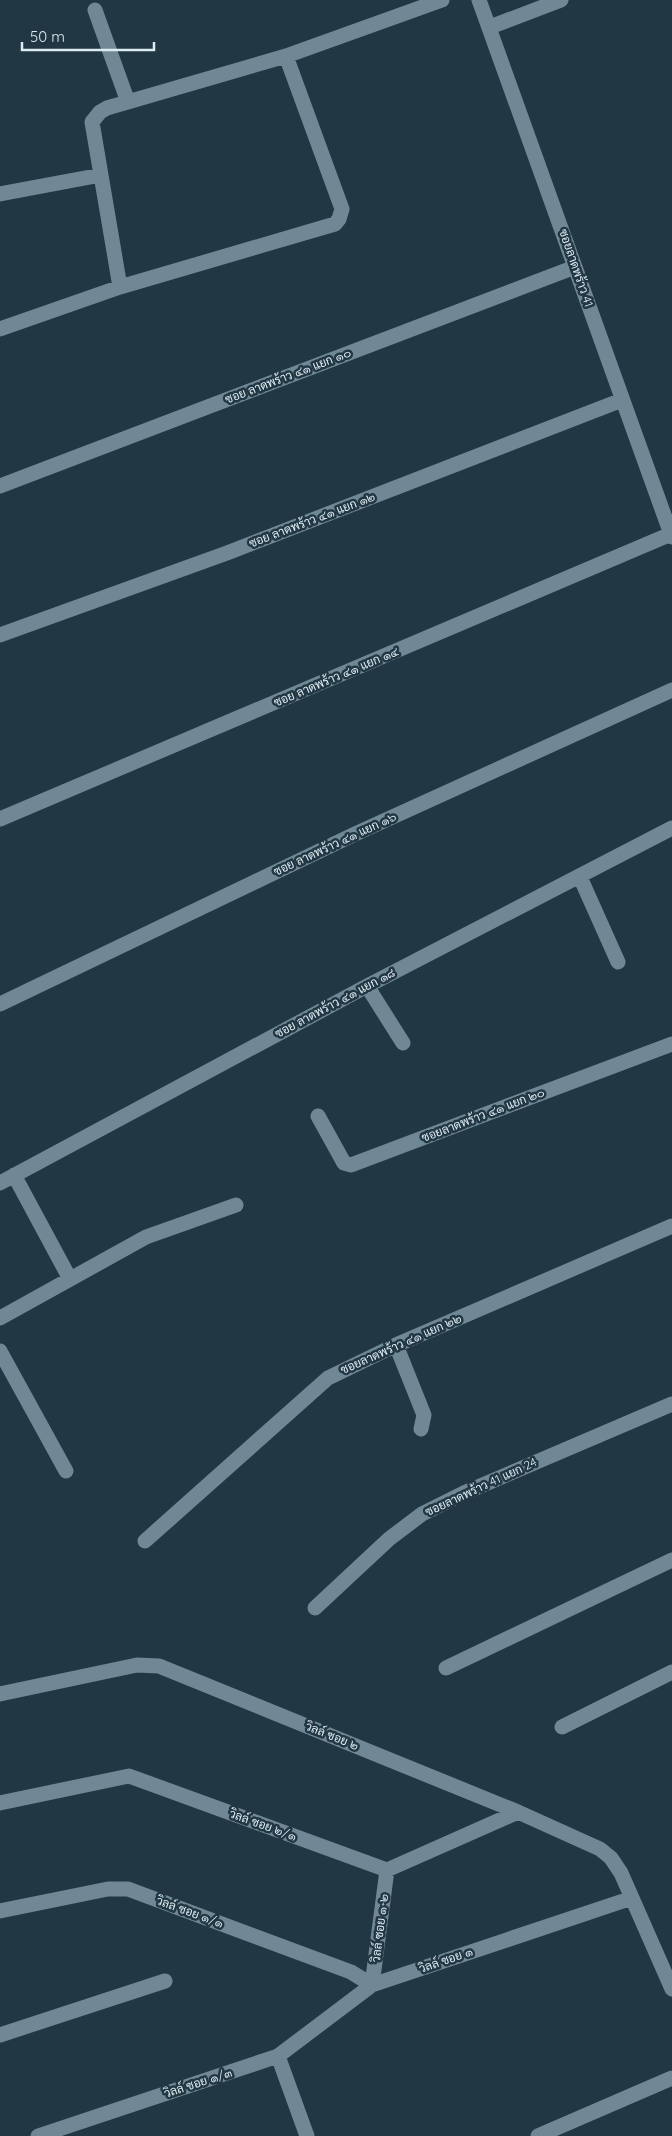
<svg xmlns="http://www.w3.org/2000/svg" width="672" height="2136" font-family="Quicksand,Sarabun,sans-serif">
<style>
.lines{fill:none;stroke-linecap:round;stroke-linejoin:round}
.street{stroke:#708896;stroke-width:15}
.labels{text-anchor:middle;stroke-width:5;stroke-linejoin:round;paint-order:stroke}
.street-label{font-size:12px;fill:#deebf3;stroke:#213743}
</style>
<rect width="100%" height="100%" fill="#213743"/>
<g class="lines">
<path class="street" d="M479,0L672,537
M95,10L128,102
M490,27L561,0
M0,194L101,175
M120,287L92,122L100,112L107,108L286,56L442,0
M0,329L120,287L335,224L339,219L342,209L286,56
M0,486L575,267
M0,635L227,553L622,400
M0,819L671,534
M580,877L618,962
M367,986L403,1043
M0,1004L355,834L672,690
M318,1116L344,1163L351,1165L672,1044
M14,1175L70,1279
M0,1183L367,986L672,828
M0,1318L146,1237L236,1205
M396,1345L424,1415L421,1429
M0,1351L66,1471
M145,1541L328,1378L396,1345L672,1226
M315,1608L389,1539L422,1514L464,1493L672,1404
M446,1668L672,1560
M0,1694L137,1665L159,1666L518,1812L600,1849L611,1858L621,1873L672,1989
M562,1727L672,1672
M0,1803L129,1776L387,1870L518,1812
M0,1911L108,1889H128L351,1972L372,1985L387,1870
M0,2035L165,1981
M278,2056L307,2136
M38,2136L278,2056L372,1985L632,1898
M538,2136L672,2078"/>
</g>
<g class="labels">
<g class="street-label">
<text transform="translate(576 268) rotate(71)" y="4">ซอยลาดพร้าว 41</text>
<text transform="translate(288 376) rotate(-21)" y="4">ซอย ลาดพร้าว ๔๑ แยก ๑๐</text>
<text transform="translate(312 520) rotate(-21)" y="4">ซอย ลาดพร้าว ๔๑ แยก ๑๒</text>
<text transform="translate(336 677) rotate(-23)" y="4">ซอย ลาดพร้าว ๔๑ แยก ๑๔</text>
<text transform="translate(335 844) rotate(-25)" y="4">ซอย ลาดพร้าว ๔๑ แยก ๑๖</text>
<text transform="translate(335 1003) rotate(-28)" y="4">ซอย ลาดพร้าว ๔๑ แยก ๑๘</text>
<text transform="translate(483 1115) rotate(-21)" y="4">ซอยลาดพร้าว ๔๑ แยก ๒๐</text>
<text transform="translate(401 1344) rotate(-24)" y="4">ซอยลาดพร้าว ๔๑ แยก ๒๒</text>
<text transform="translate(481 1487) rotate(-25)" y="4">ซอยลาดพร้าว 41 แยก 24</text>
<text transform="translate(332 1736) rotate(22)" y="4">วิลล์ ซอย ๒</text>
<text transform="translate(263 1825) rotate(20)" y="4">วิลล์ ซอย ๒/๑</text>
<text transform="translate(190 1912) rotate(20)" y="4">วิลล์ ซอย ๑/๑</text>
<text transform="translate(380 1928) rotate(-83)" y="4">วิลล์ ซอย ๑-๒</text>
<text transform="translate(446 1960) rotate(-19)" y="4">วิลล์ ซอย ๑</text>
<text transform="translate(198 2083) rotate(-18)" y="4">วิลล์ ซอย ๑/๓</text>
</g>
</g>
<path d="M22 42v8h132v-8" fill="none" stroke="#deebf3" stroke-width="2.5"/>
<text x="30" y="42" font-size="15" fill="#deebf3" stroke="#213743" stroke-width="4" paint-order="stroke">50 m</text>
</svg>
